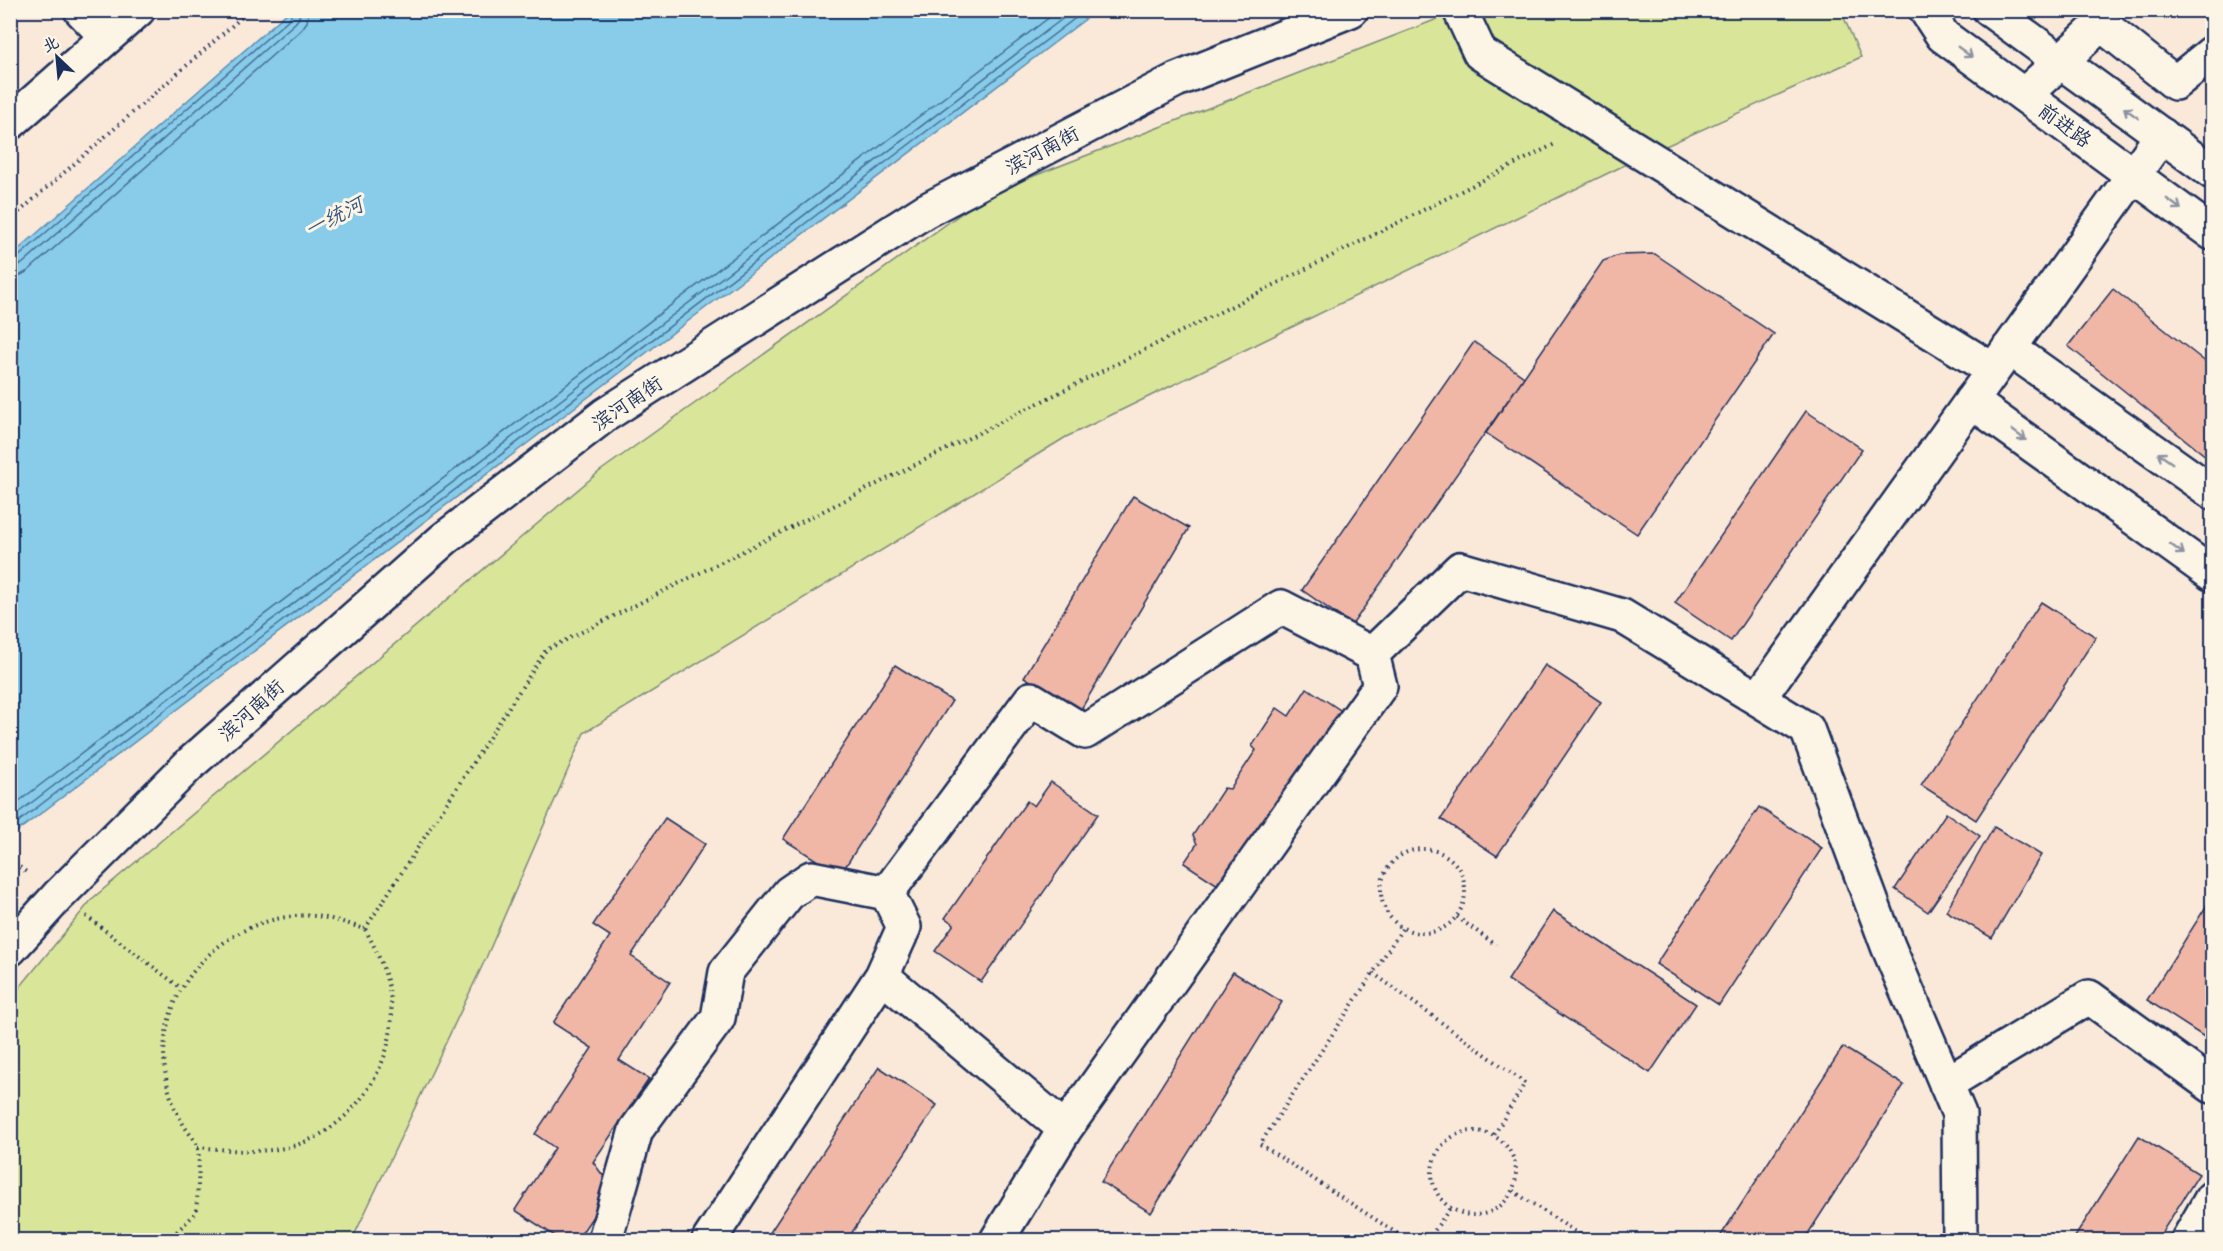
<svg xmlns="http://www.w3.org/2000/svg" width="2223" height="1251" font-family="'Patrick Hand','LXGW WenKai TC',sans-serif">
<style>
.green{fill:#d9e598;stroke:#7a8a7b;stroke-width:1.5}
.water{fill:#88ccea;stroke:#5c8db2;stroke-width:1.5}
.lines{fill:none;stroke-linecap:round;stroke-linejoin:round}
.shore{stroke:#476e96;stroke-width:1.5}
.building{fill:#f0b7a7;stroke:#1b2f5e;stroke-width:1.5}
.street-casing{stroke:#1b2f5e;stroke-width:38}
.secondary-casing{stroke:#1b2f5e;stroke-width:38}
.path{stroke:#1b2f5e;stroke-width:4;stroke-dasharray:1.5 4.5;stroke-linecap:butt}
.street{stroke:#fcf5e5;stroke-width:33}
.secondary{stroke:#fcf5e5;stroke-width:33}
.oneway{stroke:#8c92a2}
.labels{text-anchor:middle;stroke-width:6;stroke-linejoin:round;paint-order:stroke}
.street-label{font-size:20px;fill:#1b2f5e;stroke:#fcf5e5}
.water-label{font-size:21px;font-style:italic;fill:#365681;stroke:#fcf5e5}
</style>
<rect width="100%" height="100%" fill="#fae9d9"/>
<filter id="ink" filterUnits="userSpaceOnUse"><feTurbulence type="fractalNoise" baseFrequency=".0167" numOctaves="2"/><feDisplacementMap in="SourceGraphic" scale="12" xChannelSelector="R" yChannelSelector="G"/><feConvolveMatrix kernelMatrix="1 2 1 2 8 2 1 2 1" color-interpolation-filters="sRGB"/></filter>
<g filter="url(#ink)">
<path class="green" d="M1458,11H1841L1861,57L1633,161L1066,437L584,733L486,958L352,1240H11V998L93,898L600,471L990,193Z"/>
<path class="water" d="M289,11H1096L11,836V256Z"/>
<g class="lines">
<path class="shore" d="M10,260L17,258L290,18L293,10
M10,268L22,264L295,23L299,18L300,10
M10,277L21,275L28,271L301,30L307,22L309,10
M10,808L1059,10
M10,819L1074,10
M10,828L1086,10"/>
</g>
<path class="building" d="M1655,254L1774,334L1637,534L1486,433L1603,261L1619,255Z
M2113,289L2212,367V461L2068,346Z
M1474,342L1524,377L1352,625L1302,590Z
M1806,411L1862,449L1731,641L1675,603Z
M1133,496L1189,528L1080,711L1024,677Z
M2041,602L2096,637L1976,820L1921,785Z
M895,665L952,701L840,875L783,839Z
M1545,665L1601,702L1497,856L1441,819Z
M1307,688L1346,714L1227,891L1184,863L1197,844L1193,835L1224,788L1230,789L1256,750L1252,746L1277,708L1289,716Z
M1051,782L1098,814L981,982L935,951L954,924L945,918L1027,801L1034,806Z
M1759,807L1822,848L1719,1005L1656,964Z
M1946,813L1980,836L1928,912L1895,889Z
M665,818L705,844L631,956L670,982L619,1060L649,1079L593,1162L612,1188L577,1240H561L515,1210L555,1148L535,1134L592,1048L553,1023L610,936L593,925Z
M1994,827L2041,855L1992,938L1946,911Z
M2212,897V1042L2147,1000Z
M1553,911L1696,1004L1650,1073L1508,980Z
M1233,972L1282,1002L1151,1213L1101,1182Z
M1843,1047L1904,1085L1804,1240H1718Z
M879,1067L937,1105L847,1240H765Z
M2139,1136L2199,1174L2157,1240H2073Z"/>
<g class="lines">
<g class="street-casing">
<path id="street" d="M81,10L107,37
M1460,10L1480,53L1993,370
M2024,95L2101,24L2175,83L2212,53
M10,123L138,10
M2009,348L2212,492
M1971,401L2212,574
M1758,699L2162,135
M887,893L1031,699L1085,732L1281,607L1372,654L1460,569L1622,616L1807,729L1888,946L1959,1114L1960,1240
M10,949L58,896L192,762L444,539L605,415L925,211L1176,80L1351,10
M1946,1084L2089,997L2212,1086
M605,1240L636,1130L718,1018L726,972L789,893L811,878L887,893L904,927L882,976L1065,1129
M709,1240L882,976
M997,1240L1065,1129L1380,686L1372,654
M2188,1240L2212,1198"/>
</g>
<g class="secondary-casing">
<path id="secondary" d="M1926,10L1943,36L2212,233
M1990,10L2212,172"/>
</g>
<path class="path" d="M10,220L250,10
M1381 891a42 42 0 1 1 84 0a42 42 0 1 1-84 0Z
M10,860L29,874
M86,916L181,988
M1457,917L1496,945
M365,929L546,650L1557,143
M1402,929L1260,1144L1407,1240
M1373,973L1525,1083L1494,1135
M1432 1173a42 42 0 1 1 84 0a42 42 0 1 1-84 0Z
M1513,1191L1588,1240
M168,1240L196,1213C197,1200 201,1154 197,1145C193,1137 186,1130 182,1122C173,1107 167,1088 165,1070C156,992 217,924 294,916C319,913 342,922 365,929C378,953 388,975 391,1002C398,1064 351,1132 289,1147C259,1154 229,1150 198,1147
M1428,1240L1450,1208"/>
<use href="#street" class="street"/>
<use href="#secondary" class="secondary"/>
</g>
<defs><path id="oneway-shaft" d="M-6 0H5M1.5-3L5.5 0L1.5 3" fill="none" stroke-width="1.6" stroke-linecap="round" stroke-linejoin="round" transform="scale(1.5)"/></defs>
<g class="oneway">
<use href="#oneway-shaft" transform="translate(1965 52) rotate(36)"/>
<use href="#oneway-shaft" transform="translate(2131 113) rotate(-144)"/>
<use href="#oneway-shaft" transform="translate(2174 204) rotate(36)"/>
<use href="#oneway-shaft" transform="translate(2019 435) rotate(36)"/>
<use href="#oneway-shaft" transform="translate(2165 458) rotate(-145)"/>
<use href="#oneway-shaft" transform="translate(2177 549) rotate(36)"/>
</g>
</g>
<g class="labels">
<g class="street-label">
<text transform="translate(2065 125) rotate(36)" y="7">前进路</text>
<text transform="translate(1042 150) rotate(-28)" y="7">滨河南街</text>
<text transform="translate(627 403) rotate(-34)" y="7">滨河南街</text>
<text transform="translate(251 710) rotate(-42)" y="7">滨河南街</text>
</g>
<g class="water-label">
<text transform="translate(334 217) rotate(-27)" y="7">一统河</text>
</g>
</g>
<rect width="2223" height="1251" fill="none" stroke="#fcf5e5" stroke-width="36"/>
<rect x="18" y="18" width="2187" height="1215" fill="none" stroke="#1b2f5e" stroke-width="2" filter="url(#ink)"/>
<g transform="translate(57 57) rotate(334)" stroke="#fcf5e5" stroke-width="4.5" paint-order="stroke">
<path d="M0-4.5L10 22L0 15L-10 22Z" fill="#1b2f5e"/>
<text y="-9" font-size="16" font-weight="bold" text-anchor="middle" fill="#1b2f5e">北</text>
</g>
</svg>
